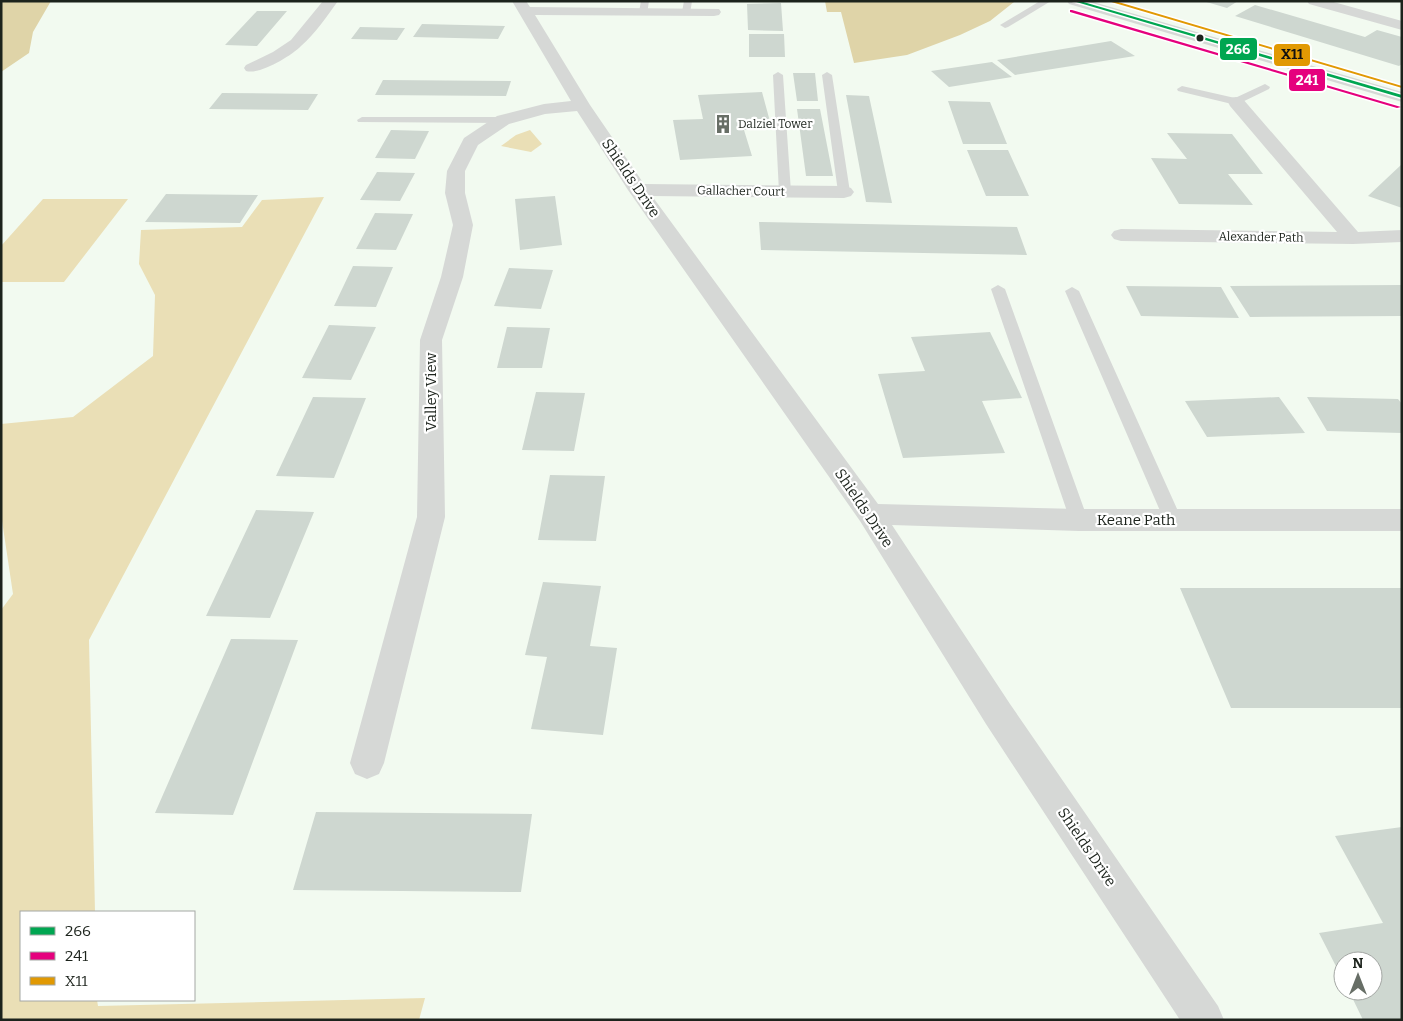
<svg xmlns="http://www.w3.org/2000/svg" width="1403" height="1021" font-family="Bitter,serif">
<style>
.green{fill:#eadfb6}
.forest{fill:#dfd4a8}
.building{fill:#ced7d0}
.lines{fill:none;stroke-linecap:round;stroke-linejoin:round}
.service{fill:#d6d8d6;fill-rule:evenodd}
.minor{fill:#d6d8d6;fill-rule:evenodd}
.secondary{fill:#d6d8d6;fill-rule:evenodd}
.bus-1-casing{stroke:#fff;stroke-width:3}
.bus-2-casing{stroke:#fff;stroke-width:3}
.bus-3-casing{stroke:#fff;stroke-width:3}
.bus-1{fill:#00a651;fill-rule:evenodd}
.bus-2{fill:#e5007d;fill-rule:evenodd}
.bus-3{fill:#e19903;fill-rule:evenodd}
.bus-dot{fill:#1c231c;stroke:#fff;stroke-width:2}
.labels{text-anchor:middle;stroke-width:4.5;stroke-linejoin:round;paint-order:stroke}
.far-poi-label{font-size:12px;fill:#1c231c;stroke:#fff;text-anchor:start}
.far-street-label{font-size:12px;fill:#1c231c;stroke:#fff}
.street-label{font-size:15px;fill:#1c231c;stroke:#fff}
.line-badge{stroke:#fff;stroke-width:2}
.badge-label{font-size:14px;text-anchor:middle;font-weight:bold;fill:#fff}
.pale-badge-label{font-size:14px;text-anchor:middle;font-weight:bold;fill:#111}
</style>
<rect width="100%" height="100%" fill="#f2faf0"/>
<path class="green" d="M530,130L542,144L531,152L501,146L516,135Z
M324,197L89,640L95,912H21V1000H97L98,1006L425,998L419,1020H1V610L13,594L1,514V424L73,417L153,356L155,295L139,264L141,230L242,227L262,200Z
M43,199H128L64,282H1V246Z"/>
<path class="forest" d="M1,1H51L33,32L29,53L1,72Z
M825,1H1012L1014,2L990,21L960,35L907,55L854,63L841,12H827Z"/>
<path class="building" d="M1203,1H1238L1227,8Z
M781,3L783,31L748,30L747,4Z
M1255,5L1365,37L1377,30L1402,37V64L1399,66L1235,16Z
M257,11H287L257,46L225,45Z
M422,24L505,26L498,39L413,37Z
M360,27L405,28L397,40L351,39Z
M749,34H784L785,57H749Z
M1111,41L1135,56L1015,75L997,60Z
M992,62L1012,77L949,87L931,71Z
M793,73H815L818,101H797Z
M383,80L511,81L506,96L375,95Z
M762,92L772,129L744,130L752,156L680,160L673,120L703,119L698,95Z
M222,93L318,94L308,110L209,109Z
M846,95L869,96L892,203L866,202Z
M948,101L990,102L1007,144H963Z
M797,109H820L833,176H806Z
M391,130L429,131L415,159L375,158Z
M1167,133L1232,134L1263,174H1228L1253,205L1179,204L1151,158L1187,159Z
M967,150H1008L1029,196H986Z
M1402,164V208L1368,196Z
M377,172L415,173L400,201L360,200Z
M166,194L258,195L240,223L145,222Z
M555,196L562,245L520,250L515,199Z
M375,213L413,214L396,250L356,249Z
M759,222L1017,227L1027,255L761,250Z
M353,266L393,267L376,307L334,306Z
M509,268L553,270L541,309L494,306Z
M1402,285V316L1250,317L1230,286Z
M1126,286L1221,287L1239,318L1141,316Z
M329,325L376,327L351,380L302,378Z
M507,327L550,328L542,368H497Z
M990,332L1022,398L982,401L1005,453L903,458L878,374L925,371L911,337Z
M536,392L585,393L574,451L522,450Z
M313,397L366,398L334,478L276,476Z
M1279,397L1305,433L1207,437L1185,401Z
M1307,397L1398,399L1402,404V433L1327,431Z
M550,475L605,476L596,541L538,540Z
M256,510L314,512L270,618L206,616Z
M543,582L601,586L590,646L617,648L603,735L531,729L547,657L525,655Z
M1180,588H1402V708H1231Z
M231,639L298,640L233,815L155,813Z
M316,812L532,814L521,892L293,890Z
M1402,827V1020H1363L1349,991H1373V961H1343V980L1319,933L1383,923L1335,836Z"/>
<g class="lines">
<path class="service" d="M641,1H649L647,14H641L639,12Z
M684,1H692L690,14H684L682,12Z
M1040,1H1051L1008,27L1005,28L1000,25Z
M778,72L783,75L791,192L785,196L779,192L773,75Z
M827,72L832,75L850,192L844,196L838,192L822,75Z
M1265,84L1270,87L1269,89L1236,105L1178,91L1177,89L1182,86L1235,98Z
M362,117H503L508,120L503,123L358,122L357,120Z
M998,285L1005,289L1088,520L1085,525L1079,527L1073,525L1070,520L991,289Z
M1072,287L1079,291L1182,520L1179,525L1173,527L1167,525L1164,520L1065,291Z"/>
<path class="minor" d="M323,1H338C327,16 315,34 301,46C291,56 260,75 246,71L244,68L246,65L273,52L291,40Z
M512,1H526L530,7L719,9L721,12L719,15L714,16L535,15L590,105L644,184L844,186L851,188L854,192L851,196L844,198L652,196L878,504L1079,509H1402V531H1079L892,525L1010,704L1218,1006L1224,1020H1180L986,724L860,521L628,190L577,111L545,114L509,124L478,145L465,171V193L473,225L463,277L442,340L445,517L384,763L379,774L367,779L355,774L350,763L417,517L420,340L441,277L453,225L445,193L447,171L464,138L497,116L544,104L571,101Z
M1307,1H1330L1402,21V30L1309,4Z
M1236,97L1242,98L1358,232L1402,230V242L1353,244L1121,241L1114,239L1111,235L1114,231L1121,229L1337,232L1230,106L1228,102L1230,98Z"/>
<path class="secondary" d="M1067,1H1090L1402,92V102L1069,4Z"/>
<g class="bus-1-casing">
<path id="bus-1" d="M1073,1H1080L1402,95V98Z"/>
</g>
<g class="bus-2-casing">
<path id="bus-2" d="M1070,10H1072L1401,107L1397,108L1070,12Z"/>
</g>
<g class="bus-3-casing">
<path id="bus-3" d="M1108,1H1115L1402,86V88Z"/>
</g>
<use href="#bus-1" class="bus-1"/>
<use href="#bus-2" class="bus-2"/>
<use href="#bus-3" class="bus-3"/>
</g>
<defs>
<g id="building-bare" transform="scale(1.5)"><path d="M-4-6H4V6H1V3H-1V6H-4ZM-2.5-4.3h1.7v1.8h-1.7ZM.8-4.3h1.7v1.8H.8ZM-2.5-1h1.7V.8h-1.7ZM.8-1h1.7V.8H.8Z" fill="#676e66" stroke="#fff" stroke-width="2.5" paint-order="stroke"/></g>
</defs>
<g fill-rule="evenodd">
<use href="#building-bare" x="723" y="124"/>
</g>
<circle class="bus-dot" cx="1200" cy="38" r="4.5"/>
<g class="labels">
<g class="far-poi-label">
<text x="738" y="128">Dalziel Tower</text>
</g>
<g class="far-street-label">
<text transform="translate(741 191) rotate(1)" y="4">Gallacher Court</text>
<text transform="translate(1261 237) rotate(1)" y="4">Alexander Path</text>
</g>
<g class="street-label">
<text transform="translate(631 178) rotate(56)" y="5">Shields Drive</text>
<text transform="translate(431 392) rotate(-90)" y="5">Valley View</text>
<text transform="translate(864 508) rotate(56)" y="5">Shields Drive</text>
<text x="1136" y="525">Keane Path</text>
<text transform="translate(1087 847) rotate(56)" y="5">Shields Drive</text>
</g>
</g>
<g class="line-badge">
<rect x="1219" y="37" width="39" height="24" rx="5" fill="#00a651"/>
<rect x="1273" y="43" width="38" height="24" rx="5" fill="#e19903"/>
<rect x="1288" y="68" width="38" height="24" rx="5" fill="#e5007d"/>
</g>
<g class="badge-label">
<text x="1238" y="54">266</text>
<text x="1307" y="85">241</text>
</g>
<g class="pale-badge-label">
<text x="1292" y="59">X11</text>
</g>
<rect width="1403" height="1021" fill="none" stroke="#1c231c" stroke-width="5"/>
<rect x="20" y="911" width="175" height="90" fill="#ffffff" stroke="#a4a7a4"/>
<rect x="30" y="927" width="25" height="8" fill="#00a651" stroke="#a4a7a4"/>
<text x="65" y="936" font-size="15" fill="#1c231c">266</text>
<rect x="30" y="952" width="25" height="8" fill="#e5007d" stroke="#a4a7a4"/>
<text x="65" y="961" font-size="15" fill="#1c231c">241</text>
<rect x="30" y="977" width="25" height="8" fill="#e19903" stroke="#a4a7a4"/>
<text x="65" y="986" font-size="15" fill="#1c231c">X11</text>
<g transform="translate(1358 976)"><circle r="24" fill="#ffffff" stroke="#a4a7a4"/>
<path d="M0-4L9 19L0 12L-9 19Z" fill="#676e66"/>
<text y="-8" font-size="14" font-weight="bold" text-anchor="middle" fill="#1c231c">N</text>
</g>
</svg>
